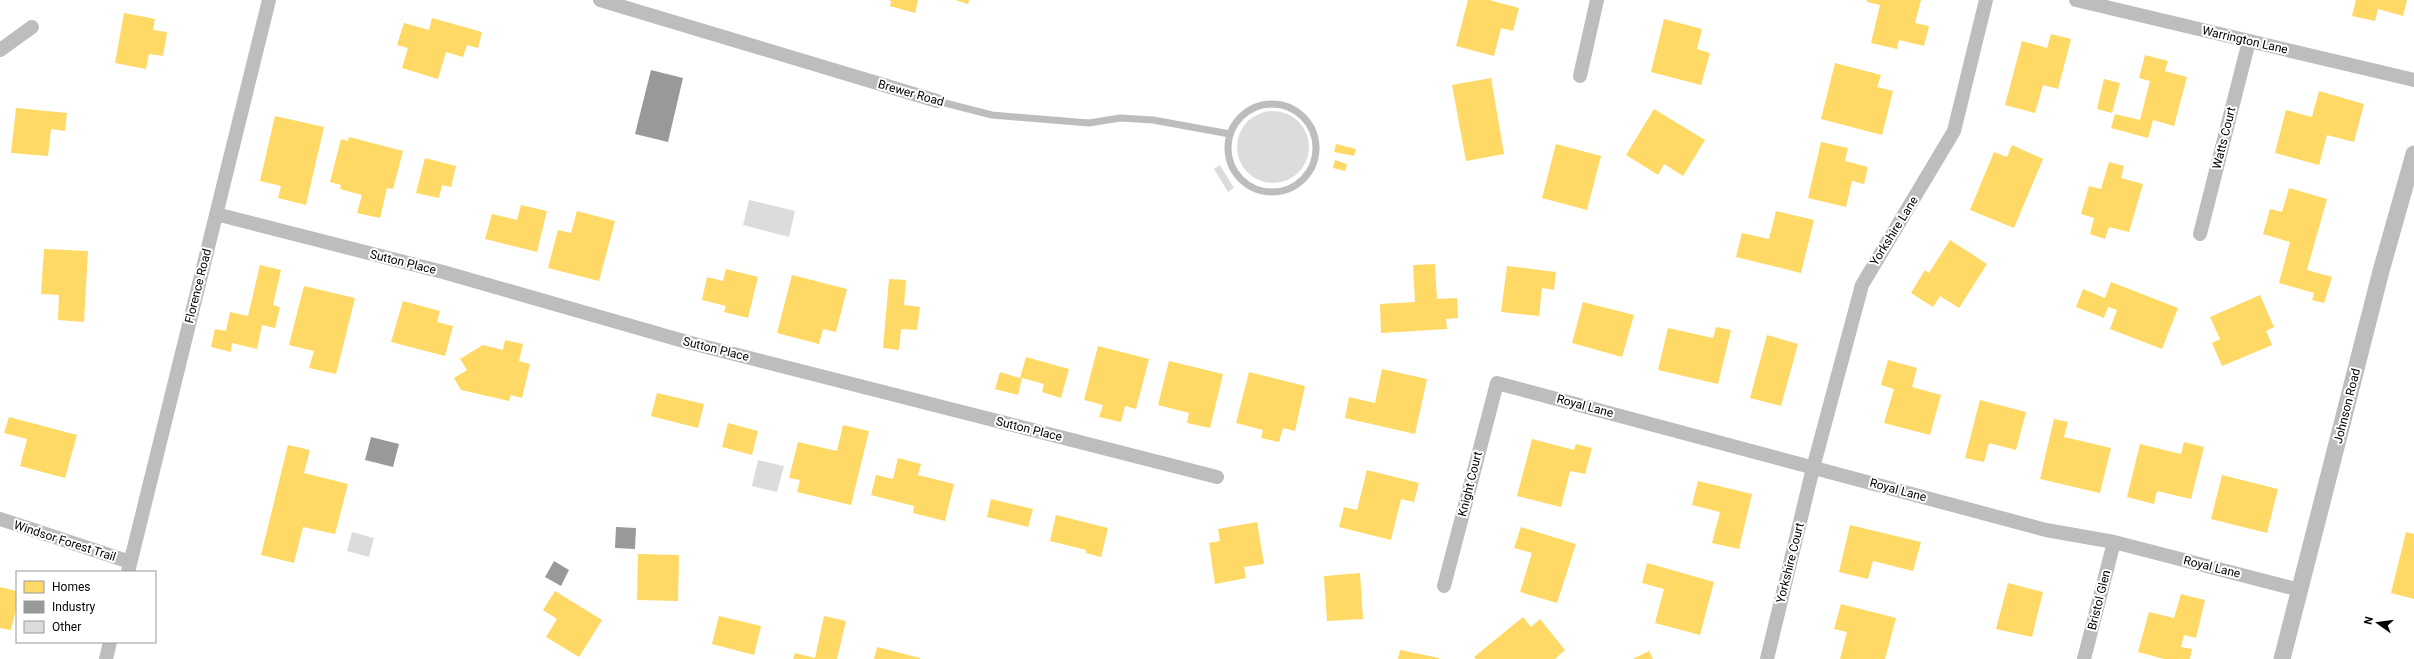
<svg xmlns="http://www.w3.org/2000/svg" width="2414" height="659" font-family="Roboto,sans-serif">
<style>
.homes{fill:#ffd966}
.industry{fill:#999}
.building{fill:#dcdcdc}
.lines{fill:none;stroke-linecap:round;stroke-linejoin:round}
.service{stroke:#bdbdbd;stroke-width:7}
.minor{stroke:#bdbdbd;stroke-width:14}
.tertiary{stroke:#bdbdbd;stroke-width:17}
.labels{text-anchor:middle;stroke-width:4;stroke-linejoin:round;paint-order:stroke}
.street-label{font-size:12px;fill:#000;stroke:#fff}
</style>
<rect width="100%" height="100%" fill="#fff"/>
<path class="homes" d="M888,0H918L915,13L890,6L891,1Z
M955,0H969L968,4Z
M1468,0H1489L1519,8L1513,31L1501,28L1494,56L1456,46Z
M1867,0H1921L1915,23L1929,26L1924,46L1899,40L1897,49L1871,43L1880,5L1867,2Z
M2356,0H2407L2403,16L2378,9L2375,21L2352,16Z
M124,13L155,19L153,30L167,32L163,56L149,54L146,69L115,63Z
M432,18L482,32L478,48L467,45L463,57L446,52L438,79L402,68L408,48L397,45L404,23L429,30Z
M1664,19L1702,29L1697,49L1710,53L1701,85L1651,72Z
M2051,34L2071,39L2058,89L2043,85L2035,113L2005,105L2022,41L2047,48Z
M2145,55L2168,61L2165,71L2187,77L2174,126L2153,120L2148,138L2111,128L2115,114L2140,120L2150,81L2139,78Z
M1835,63L1881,75L1877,87L1893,91L1882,135L1821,119Z
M1491,78L1504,154L1466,161L1452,85Z
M2104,79L2120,83L2112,113L2097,109Z
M2319,91L2364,104L2354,142L2327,135L2319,165L2275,153L2286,110L2312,117Z
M16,108L67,113L65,131L51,129L48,156L11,153Z
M1654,109L1705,140L1683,176L1664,164L1658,175L1626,155Z
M275,116L324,127L306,205L278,198L281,186L260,181Z
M349,137L403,151L393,189L387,188L380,218L357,213L362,195L340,189L341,185L330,182L341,139L348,141Z
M1821,142L1848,148L1845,161L1868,167L1864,184L1852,181L1846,207L1808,198Z
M1336,144L1356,149L1354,156L1334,152Z
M1556,144L1601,156L1587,210L1542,198Z
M2012,145L2043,159L2014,228L1970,210L1994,152L2007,157Z
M425,158L456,166L451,187L442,185L439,198L416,193Z
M1335,160L1347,164L1345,171L1333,168Z
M2109,162L2124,166L2121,178L2143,184L2129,232L2109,227L2105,239L2090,234L2094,218L2081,214L2089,186L2101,189Z
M2289,188L2327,199L2307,270L2332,277L2324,303L2312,300L2314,293L2279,283L2290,242L2263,234L2270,209L2282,212Z
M521,205L547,211L537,252L485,239L492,214L517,220Z
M577,211L615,221L599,281L548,268L558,230L571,233Z
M1776,211L1814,220L1801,273L1736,257L1742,233L1769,239Z
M1950,240L1987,264L1959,308L1940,296L1933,307L1911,293L1925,270L1929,273Z
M44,249L88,251L84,322L58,320L59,295L41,294Z
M1435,264L1437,299L1457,298L1458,318L1446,319L1447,329L1381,333L1380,304L1415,302L1413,265Z
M260,265L281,270L273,305L280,307L275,328L262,325L257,349L232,343L231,352L211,347L215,329L226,331L230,312L248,316Z
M1507,266L1556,272L1554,290L1542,288L1539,316L1501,312Z
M726,269L758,277L748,318L724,312L726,306L702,300L707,277L723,281Z
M792,275L847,289L836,332L823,329L819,344L777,333Z
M889,279L906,280L904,305L920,307L917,330L901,329L899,350L883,348Z
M2111,282L2178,308L2162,349L2110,329L2117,310L2108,307L2104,318L2076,307L2083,289L2105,298Z
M304,286L355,298L336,374L309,368L314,351L289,345Z
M2260,295L2274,327L2266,331L2272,345L2222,366L2212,343L2220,339L2210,317Z
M403,301L440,311L437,322L453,326L445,356L391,342Z
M1583,302L1634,315L1622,357L1572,343Z
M1716,327L1731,330L1718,384L1658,370L1668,328L1713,338Z
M1767,335L1798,344L1781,406L1750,398Z
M505,340L523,344L519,361L530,364L522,398L511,395L509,401L461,390L454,378L467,370L460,359L483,345L503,350Z
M1098,346L1149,359L1136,409L1125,406L1121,422L1099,417L1103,405L1084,400Z
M1026,357L1069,369L1061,398L1042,392L1044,384L1022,378L1018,395L995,389L1000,372L1020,378Z
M1888,360L1917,368L1912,387L1941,395L1930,435L1884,423L1894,389L1881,385Z
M1169,361L1223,374L1210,428L1187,423L1189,413L1158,405Z
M1382,369L1427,379L1415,434L1345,418L1349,397L1375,403Z
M1249,372L1305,386L1295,431L1283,428L1279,442L1261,438L1263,430L1236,423Z
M657,393L704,404L698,428L651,416Z
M1980,400L2026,412L2016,450L1989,443L1984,462L1965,458Z
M9,417L77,435L65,478L20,466L27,439L4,433Z
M2054,419L2068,422L2064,437L2111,448L2100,493L2040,479Z
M728,423L758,431L752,455L722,447Z
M843,425L869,431L851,505L797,492L800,480L789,478L798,442L837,451Z
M1532,439L1574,450L1576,444L1592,448L1585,474L1570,471L1561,507L1517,496Z
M2184,442L2204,447L2191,499L2157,491L2154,504L2127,497L2140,444L2181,454Z
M288,445L310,450L304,473L348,484L335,534L303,527L294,563L261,555Z
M898,458L921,464L918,475L954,484L945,521L913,513L914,506L871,495L876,475L893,479Z
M1367,470L1419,483L1414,502L1401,499L1391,540L1339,527L1344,507L1357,510Z
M2222,475L2278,489L2267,533L2211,519Z
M1698,481L1752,494L1739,549L1712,543L1720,512L1692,505Z
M991,499L1033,509L1028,527L987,517Z
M1056,515L1108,528L1101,557L1086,553V550L1050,541Z
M1257,522L1264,564L1244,567L1246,578L1215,584L1209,543L1220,541L1218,529Z
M1850,525L1921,542L1913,571L1873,561L1868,579L1839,572Z
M1521,527L1576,544L1557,603L1520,592L1532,553L1514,548Z
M2406,532L2414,534V599L2391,593Z
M638,554L679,555L678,601L637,600Z
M1647,563L1714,582L1700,635L1655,623L1664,589L1642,583Z
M1360,573L1363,619L1327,621L1324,576Z
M2008,583L2043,592L2032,637L1996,629Z
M0,587L17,591V605L11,630L0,628Z
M555,591L602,620L579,657L546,637L557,619L543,610Z
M2181,594L2205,600L2196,638L2184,635L2181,647L2192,649L2190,659H2164L2138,652L2149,612L2174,618Z
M1841,604L1896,618L1885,659H1840L1847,632L1834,629Z
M719,616L761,626L754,655L712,644Z
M824,616L846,621L837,659H793L795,653L815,658Z
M1523,617L1531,627L1540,619L1565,650L1555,659H1476L1474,657Z
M877,647L920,658V659H874Z
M1400,650L1439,658V659H1398Z
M1649,651L1653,659H1633Z"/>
<path class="industry" d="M651,70L683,78L668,142L635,134Z
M371,437L399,444L393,467L365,460Z
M616,527L636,528L635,549L615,548Z
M554,561L569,570L561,586L545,577Z"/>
<path class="building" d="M1237 147a36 36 0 1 1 72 0a36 36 0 1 1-72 0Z
M1220,165L1234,188L1228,192L1214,169Z
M749,200L795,211L789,237L743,225Z
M758,460L784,466L777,492L752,486Z
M352,532L374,538L369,557L347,551Z"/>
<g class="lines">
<path class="service" d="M937,101L992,115L1089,123L1120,118L1153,120L1230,134
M1228 148a44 44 0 1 1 88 0a44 44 0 1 1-88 0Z"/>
<path class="minor" d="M600,0L937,101
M2076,0L2414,80
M0,50L32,27
M1580,76L1597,0
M216,214L443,272L687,342L1217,477
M2200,234L2249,41
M0,519L130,562
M128,572L269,0
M1444,586L1497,383L2046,530L2114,542L2300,590
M106,659L110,642
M1767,659L1813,468L1862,285L1954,131L1986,0
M2084,659L2114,542"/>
<path class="tertiary" d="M2282,659L2381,271L2414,154"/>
</g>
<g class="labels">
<g class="street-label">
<text transform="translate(2245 40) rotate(13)" y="4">Warrington Lane</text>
<text transform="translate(911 93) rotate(16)" y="4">Brewer Road</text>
<text transform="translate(2224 138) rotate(-76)" y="4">Watts Court</text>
<text transform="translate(1894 231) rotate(-58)" y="4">Yorkshire Lane</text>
<text transform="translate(403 262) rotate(14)" y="4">Sutton Place</text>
<text transform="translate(198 286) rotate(-76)" y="4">Florence Road</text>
<text transform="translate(716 349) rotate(14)" y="4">Sutton Place</text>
<text transform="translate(1585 406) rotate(15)" y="4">Royal Lane</text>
<text transform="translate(2347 406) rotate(-76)" y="4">Johnson Road</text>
<text transform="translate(1029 429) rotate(14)" y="4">Sutton Place</text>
<text transform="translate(1470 484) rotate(-76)" y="4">Knight Court</text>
<text transform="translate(1898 490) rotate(15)" y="4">Royal Lane</text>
<text transform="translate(65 541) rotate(18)" y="4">Windsor Forest Trail</text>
<text transform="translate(1790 563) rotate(-76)" y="4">Yorkshire Court</text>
<text transform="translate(2212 567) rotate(14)" y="4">Royal Lane</text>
<text transform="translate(2099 600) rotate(-76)" y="4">Bristol Glen</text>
</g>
</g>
<rect x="16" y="571" width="140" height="72" fill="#ffffff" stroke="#999999"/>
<rect x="24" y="581" width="20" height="12" fill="#ffd966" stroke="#999999"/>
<text x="52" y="591" font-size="12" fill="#000000">Homes</text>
<rect x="24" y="601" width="20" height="12" fill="#999999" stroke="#999999"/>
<text x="52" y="611" font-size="12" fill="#000000">Industry</text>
<rect x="24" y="621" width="20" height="12" fill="#dcdcdc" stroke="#999999"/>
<text x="52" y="631" font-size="12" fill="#000000">Other</text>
<g transform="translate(2378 623) rotate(284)" stroke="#ffffff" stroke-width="3" paint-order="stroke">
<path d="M0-3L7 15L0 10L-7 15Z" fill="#000000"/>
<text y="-6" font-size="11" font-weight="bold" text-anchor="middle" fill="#000000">N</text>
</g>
</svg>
